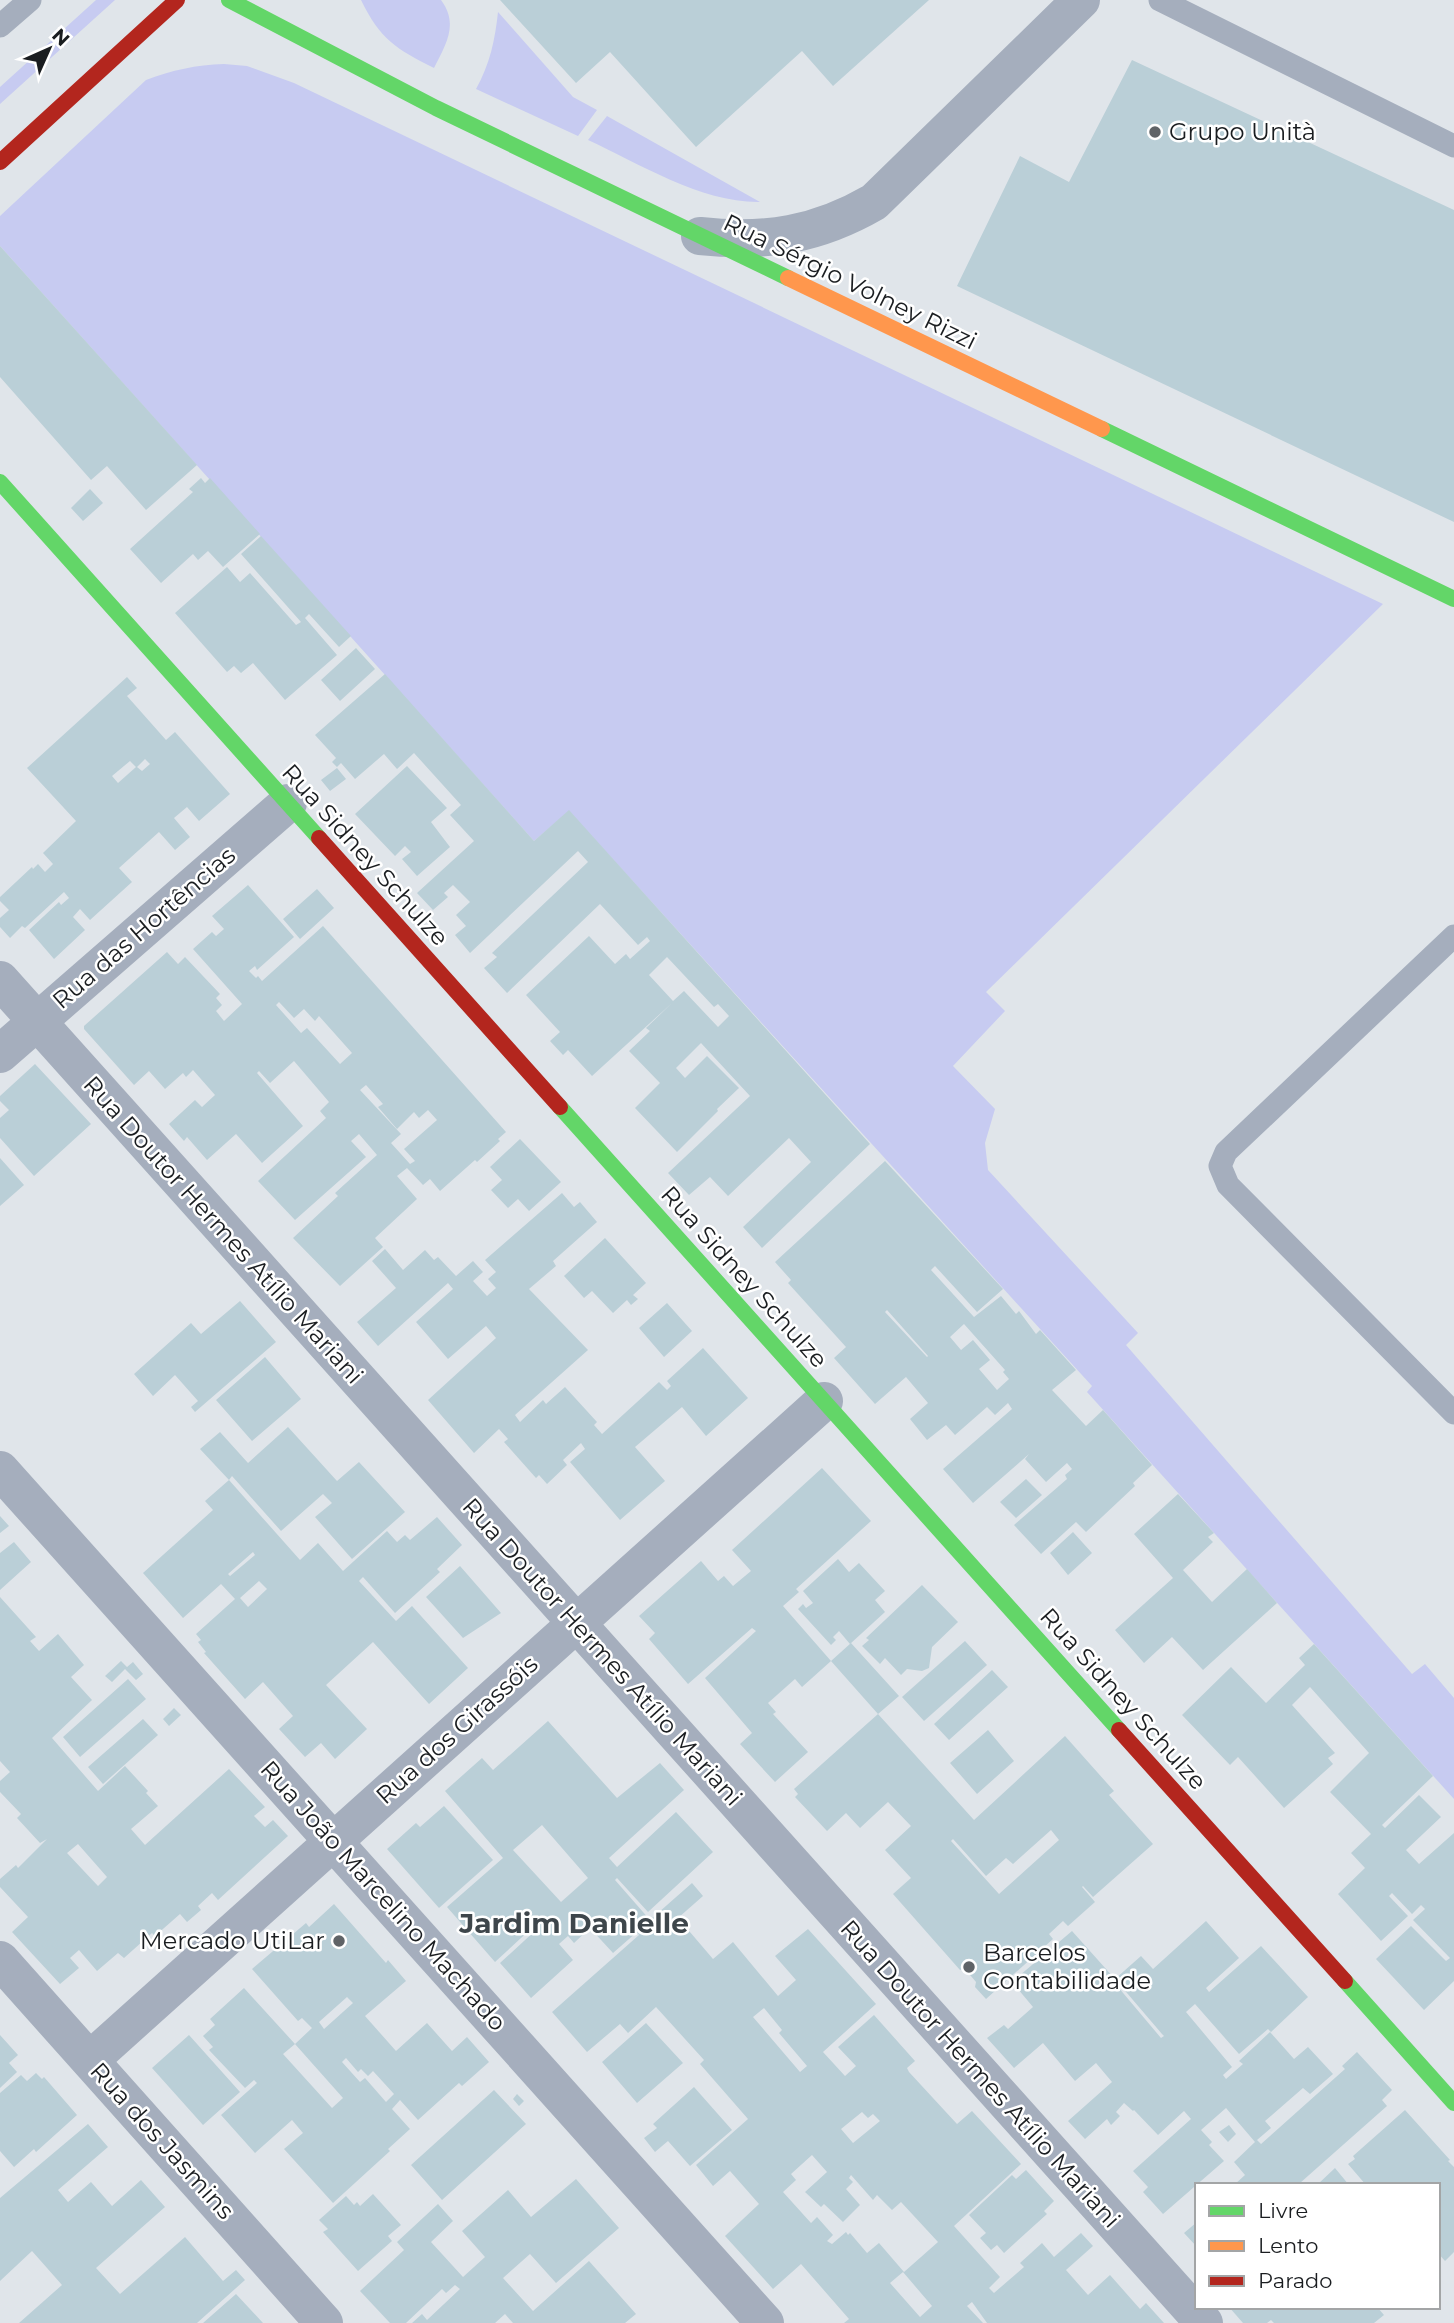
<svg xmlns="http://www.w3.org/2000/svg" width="1454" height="2323" font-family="Montserrat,sans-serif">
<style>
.green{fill:#c7cbf1}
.building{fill:#bacfd7;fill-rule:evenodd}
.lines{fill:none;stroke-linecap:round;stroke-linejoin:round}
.lane{stroke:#a5aebd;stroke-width:23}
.street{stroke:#a5aebd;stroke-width:38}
.fast{stroke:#63d668;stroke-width:16}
.slow{stroke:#ff974d;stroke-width:16}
.jam{stroke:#b3261e;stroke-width:16}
.poi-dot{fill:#5f6367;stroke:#fff;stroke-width:2.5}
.labels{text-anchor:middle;stroke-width:5;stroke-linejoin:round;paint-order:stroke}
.poi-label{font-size:24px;fill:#1a1d20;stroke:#fff;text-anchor:start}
.street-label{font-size:24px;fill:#1a1d20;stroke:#fff}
.quarter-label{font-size:28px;font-weight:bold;fill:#3e464b;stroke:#fff}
</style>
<rect width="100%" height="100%" fill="#e0e5ea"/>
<path class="green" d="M96,0H115L0,104V87Z
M361,0H441C459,24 446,44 434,68C396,49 380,39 361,0Z
M498,12L573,97L597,110L578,136L476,89C490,64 495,40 498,12Z
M224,64L247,66L294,83L1383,604L986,992L1005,1011L953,1066L995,1109L985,1143L988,1170L1138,1333L1126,1345L1412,1674L1425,1664L1454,1698V1799L1087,1392L1092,1386L569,811L534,841L0,246V216L146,80C172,70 196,65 224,64Z
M607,116L760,202C702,203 640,164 588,140Z"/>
<path class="building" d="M500,0H929L833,86L802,51L696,147L610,52L576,83Z
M1132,60L1454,210V522L957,286L1020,156L1069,182Z
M0,246L197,465L146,510L107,466L91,480L0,377Z
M201,478L205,483L210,478L260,534L223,567L208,551L198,560L193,554L161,583L130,549L193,492L189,489Z
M90,489L103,503L83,521L71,508Z
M261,536L351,636L339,647L309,614L305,618L337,655L285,700L253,663L241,673L234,666L227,672L175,613L227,567L240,582L250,573L296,625L301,622L241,554Z
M356,648L375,669L340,701L321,680Z
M385,674L534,841L569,810L870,1144L762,1248L743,1227L811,1162L789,1138L728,1196L710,1177L689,1195L668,1173L750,1096L701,1043L676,1068L685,1078L707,1056L739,1088L717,1109L718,1111L677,1152L635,1108L660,1083L629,1051L650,1031L646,1028L672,1003L592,1076L568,1050L563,1055L550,1041L560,1032L526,995L589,936L615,964L626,954L630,959L650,941L647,937L638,945L600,904L507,993L484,968L497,957L492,953L588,862L578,851L470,953L455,935L466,926L456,915L470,902L453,885L444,893L448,897L433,910L417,893L474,841L450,815L461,805L414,753L397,769L384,754L355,779L341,763L337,767L332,762L336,758L315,735ZM667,957L714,1007L718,1004L729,1016L718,1027L684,991L673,1001L649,975Z
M127,677L137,688L127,696L166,740L175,732L230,794L199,821L187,807L174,818L190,837L175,850L159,832L119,868L132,882L90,920L80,909L73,917L85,930L54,959L29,930L59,902L61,905L69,898L64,892L25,928L22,926L10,938L0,927V918L9,910L0,901V897L32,867L33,869L38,864L45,872L53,864L43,853L76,821L27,768ZM145,759L150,764L142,771L137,767ZM130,761L136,767L118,783L112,776Z
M407,766L447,808L431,822L450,847L417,876L402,859L411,852L405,846L395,856L355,814Z
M337,768L346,779L330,791L321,780Z
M248,885L294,937L257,970L255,966L249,971L256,978L258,976L262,981L323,926L506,1132L498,1139L500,1141L477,1162L475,1160L440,1191L430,1179L423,1185L407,1168L397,1176L417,1199L375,1238L383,1247L340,1286L293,1238L338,1196L335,1193L377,1155L359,1134L351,1141L366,1157L295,1220L258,1181L326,1118L320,1111L329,1102L294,1061L270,1083L259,1071L257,1073L303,1126L262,1163L236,1134L207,1160L187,1137L184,1141L169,1124L195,1100L202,1107L215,1095L193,1070L186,1077L183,1073L165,1089L149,1071L134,1085L84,1029V1026L167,952L178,964L185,957L220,994L216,998L222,1005L216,1011L224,1021L242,1004L193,949L212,932L216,936L224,929L212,916ZM279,1002L294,1018L304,1009L315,1021L319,1016L352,1053L340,1064L307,1028L301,1033L276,1005ZM366,1085L383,1104L378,1107L397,1129L414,1112L419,1118L428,1110L437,1120L404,1149L415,1161L410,1164L391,1143L401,1134L360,1090Z
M317,889L334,908L300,939L283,919Z
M35,1064L91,1124L34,1176L0,1138V1118L9,1110L0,1101V1096Z
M520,1139L561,1182L529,1211L518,1199L508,1208L491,1190L502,1180L490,1167Z
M0,1158L24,1185L0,1206Z
M885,1161L1003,1289L977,1312L935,1266L931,1270L974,1317L1001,1296L1016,1314L1019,1311L1036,1334L1040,1330L1076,1370L1052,1390L1086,1426L1103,1410L1152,1465L1133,1483L1135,1486L1086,1532L1076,1522L1041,1554L1014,1525L1067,1479L1065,1475L1072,1469L1067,1463L1046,1482L1025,1459L1029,1454L973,1503L943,1469L1012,1409L1008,1403L995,1415L987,1407L955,1435L946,1425L927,1440L910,1419L928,1403L922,1396L906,1377L875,1404L834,1358L846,1347L788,1283L791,1280L775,1262ZM887,1310L928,1356L927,1357L885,1312ZM964,1324L1005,1370L1003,1372L1009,1379L997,1390L979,1369L990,1360L973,1340L961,1350L950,1337Z
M562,1193L574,1207L580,1202L597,1222L553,1261L556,1266L529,1289L588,1350L515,1415L520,1422L543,1400L546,1404L565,1387L597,1422L594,1425L602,1434L659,1382L667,1390L671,1386L667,1381L703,1348L748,1398L706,1436L682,1407L635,1447L665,1481L620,1520L570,1462L585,1449L581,1443L563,1460L567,1465L547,1484L539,1475L536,1478L504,1442L508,1439L499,1429L474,1453L428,1400L496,1338L486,1326L448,1359L416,1322L453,1289L448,1283L378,1346L357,1322L396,1288L372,1261L385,1249L403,1270L425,1250L434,1260L438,1257L456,1276L473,1261L483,1272L473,1281L487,1296L496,1288L488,1279L496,1272L485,1260Z
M605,1238L646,1283L633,1295L638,1299L631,1305L627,1300L613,1313L592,1291L584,1298L564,1276Z
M240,1301L276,1342L195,1412L191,1407L198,1401L175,1375L153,1396L134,1374L191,1323L201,1334Z
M667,1303L692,1331L664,1357L639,1328Z
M265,1357L301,1399L252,1441L216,1400Z
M288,1427L337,1481L359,1462L405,1512L352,1559L315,1517L332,1503L323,1494L281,1531L232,1476L229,1480L200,1449L220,1432L248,1463Z
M822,1468L871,1521L796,1589L799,1592L783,1606L831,1661L802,1687L795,1679L768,1703L776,1712L773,1714L808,1752L775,1782L740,1744L752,1733L705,1678L756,1631L752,1628L688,1684L649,1639L655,1633L639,1616L701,1561L718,1581L724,1576L733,1586L751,1571L732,1550Z
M1026,1479L1042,1495L1016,1518L1000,1502Z
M229,1480L300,1560L318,1543L343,1571L387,1531L397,1542L405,1535L410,1540L437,1517L462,1545L437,1569L440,1572L395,1613L363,1577L359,1581L396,1621L412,1606L468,1668L429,1704L373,1642L326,1685L367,1729L335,1759L321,1743L305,1757L279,1729L293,1716L263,1682L245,1699L204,1653L206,1652L198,1642L201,1640L196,1634L235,1599L221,1584L183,1618L143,1573L213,1510L205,1501ZM253,1552L255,1555L230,1576L228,1574ZM259,1581L267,1589L248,1607L240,1598Z
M1178,1494L1214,1533L1208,1537L1213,1542L1183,1570L1212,1602L1247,1569L1277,1603L1203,1670L1172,1637L1144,1663L1115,1630L1173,1578L1134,1534Z
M0,1516L9,1526L0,1533Z
M1073,1532L1092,1553L1068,1575L1050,1553Z
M14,1542L31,1562L0,1590V1553Z
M838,1559L849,1572L859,1563L885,1591L875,1600L885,1612L850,1644L839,1631L833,1637L836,1640L831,1645L798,1609L803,1604L806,1608L813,1603L803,1591Z
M460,1566L501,1613L463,1638L426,1597Z
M922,1585L958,1622L932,1647L929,1668L922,1671L907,1669L901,1675L885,1658L880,1664L862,1646L869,1640L866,1638Z
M0,1597L36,1637L30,1641L39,1651L58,1634L84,1665L71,1677L92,1700L52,1738L98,1791L125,1766L148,1791L146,1793L158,1806L131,1829L145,1845L229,1769L265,1807L254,1816L265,1827L273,1820L288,1836L218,1900L212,1893L198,1906L201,1910L187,1922L180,1914L155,1936L152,1933L124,1958L118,1953L97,1971L79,1950L70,1958L79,1968L60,1984L12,1932L28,1917L0,1887V1879L16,1865L18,1868L47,1839L40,1843L17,1818L21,1814L0,1792V1781L10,1772L0,1761ZM78,1844L107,1877L98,1886L67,1853Z
M965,1641L987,1665L924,1721L902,1697Z
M851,1643L899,1696L878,1714L831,1661Z
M1314,1644L1433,1776L1382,1825L1385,1828L1419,1795L1441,1817L1406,1850L1419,1864L1454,1833V1981L1424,2010L1376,1959L1411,1926L1446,1961L1450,1958L1413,1920L1425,1909L1421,1905L1412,1914L1392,1893L1389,1896L1408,1916L1381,1941L1338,1894L1365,1868L1351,1853L1371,1834L1330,1792L1369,1753L1310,1687L1292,1705L1335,1753L1328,1758L1333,1764L1284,1808L1238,1757L1230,1765L1182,1715L1231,1667L1266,1703L1305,1665L1299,1658Z
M121,1661L127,1667L133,1662L143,1674L136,1680L125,1669L112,1682L105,1676Z
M992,1670L1008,1687L949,1740L934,1724Z
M128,1679L146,1699L80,1757L63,1737Z
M174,1708L181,1715L169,1726L163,1719Z
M878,1714L974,1820L1065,1736L1114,1791L1109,1795L1153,1844L1093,1897L1083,1886L1082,1887L1095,1902L1068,1926L1063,1921L1049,1934L1053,1939L986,1999L975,1987L976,1982L965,1969L960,1970L893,1894L911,1878L885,1850L911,1826L888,1802L860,1828L846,1813L827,1831L795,1797L798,1794L794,1789ZM1051,1830L1059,1840L999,1894L951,1841L953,1839L986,1876L1006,1858L1013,1864Z
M143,1719L158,1735L103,1784L88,1767Z
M548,1721L617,1798L660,1763L684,1790L609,1858L617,1867L676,1812L713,1852L648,1912L617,1878L615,1880L650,1920L692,1883L703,1896L678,1918L713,1959L733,1942L778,1996L796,1980L775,1956L808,1929L876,2004L823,2052L845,2076L856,2066L838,2047L874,2015L915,2061L907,2068L909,2072L957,2124L972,2111L1021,2164L954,2226L1000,2277L989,2288L994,2293L1024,2267L1020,2263L1042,2243L1054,2257L1081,2233L1093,2246L1066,2270L1088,2295L1110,2275L1140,2309L1146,2303L1164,2323H987L972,2302L967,2306L983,2323H844L849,2319L801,2264L773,2289L725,2236L759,2204L730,2171L713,2186L696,2165L748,2119L700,2064L704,2060L656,2007L628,2033L620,2024L587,2052L552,2012L639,1935L637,1932L613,1953L590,1928L574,1943L568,1936L559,1944L573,1960L531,1998L500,1963L537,1929L534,1926L495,1962L447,1907L503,1858L445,1791L482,1758L493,1770ZM542,1825L588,1878L561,1902L513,1850ZM764,2008L782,2030L779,2033L807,2066L800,2072L753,2017ZM862,2112L868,2118L873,2114L880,2121L853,2143L841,2129ZM812,2155L827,2172L805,2192L821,2207L824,2204L843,2222L860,2205L846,2189L853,2182L849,2178L851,2175L873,2200L877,2195L892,2210L901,2202L938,2242L904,2272L879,2243L867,2253L850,2233L848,2235L846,2232L832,2244L827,2241L833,2235L817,2217L811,2223L783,2192L796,2180L791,2174ZM903,2272L932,2306L920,2317L890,2283Z
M988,1730L1014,1761L977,1794L950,1763Z
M444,1806L493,1860L439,1908L387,1849L416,1823L420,1827Z
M334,1904L386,1963L388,1960L406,1981L365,2016L396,2051L427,2023L452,2051L467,2037L489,2062L462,2086L459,2083L418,2120L400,2100L392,2109L410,2129L388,2149L390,2151L333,2203L284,2149L303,2133L292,2120L255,2153L221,2115L257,2083L254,2080L245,2088L209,2050L213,2047L203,2036L215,2025L210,2019L244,1988L295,2044L283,2054L332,2108L343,2098L295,2044L312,2028L302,2018L298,2021L252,1969L306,1923L309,1927ZM347,1997L353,2003L324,2029L319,2022ZM346,2058L358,2072L361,2069L368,2076L373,2071L394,2094L386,2102L365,2078L360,2082L342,2062Z
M1206,1921L1239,1958L1206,1988L1209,1992L1261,1946L1308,1997L1271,2032L1268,2029L1239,2054L1195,2004L1186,2012L1232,2067L1223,2075L1226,2079L1243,2064L1239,2061L1270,2032L1294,2059L1308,2047L1333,2074L1310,2094L1303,2088L1265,2121L1271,2128L1257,2140L1261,2144L1345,2069L1342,2066L1357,2052L1392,2090L1382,2100L1387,2106L1300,2183L1302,2185H1234L1245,2175L1234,2162L1255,2142L1226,2108L1201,2130L1212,2142L1209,2145L1224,2161L1163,2214L1143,2192L1148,2187L1133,2171L1191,2119L1184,2111L1158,2135L1134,2110L1133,2111L1124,2103L1116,2112L1120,2116L1111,2125L1107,2119L1085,2139L1068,2121L1112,2082L1096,2063L1075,2081L1043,2043L1014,2068L987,2038L1004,2025L1008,2029L1033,2007L1012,1982L1072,1931L1115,1979L1141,1956L1153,1969ZM1115,1979L1162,2034L1164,2036L1161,2038L1113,1981Z
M646,2023L683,2063L637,2103L602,2062Z
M0,2035L18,2055L9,2063L17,2072L0,2088Z
M189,2035L240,2092L203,2125L152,2068Z
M36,2073L42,2079L44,2077L77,2115L36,2152L34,2149L14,2167L0,2151V2093L21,2075L27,2081Z
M694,2087L732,2130L690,2166L668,2141L655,2152L644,2138L657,2128L653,2124Z
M494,2090L526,2124L442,2200L411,2165Z
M517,2094L524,2101L519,2106L513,2099Z
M1405,2110L1450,2160L1448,2161L1454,2167V2252L1445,2261L1438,2253V2185H1366L1348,2164L1355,2159L1353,2156Z
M88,2124L108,2147L58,2190L68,2202L91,2182L112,2206L141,2180L165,2207L96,2268L120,2294L185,2237L223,2281L236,2270L245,2280L197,2323H19L62,2285L32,2251L0,2281V2198Z
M1229,2125L1236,2134L1228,2142L1219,2132Z
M1335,2168L1349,2185H1317Z
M1026,2170L1054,2201L1044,2211L1047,2214L1004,2253L997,2245L991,2250L980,2238L986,2233L969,2215L1012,2175L1016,2179Z
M576,2179L619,2228L556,2283L530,2254L503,2278L533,2311L589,2261L636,2314L625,2323H513L505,2314L495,2323H412L422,2314L427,2320L460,2289L455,2285L446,2293L442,2289L406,2323H390L360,2291L404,2250L397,2242L438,2204L453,2221L431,2242L463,2277L485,2257L462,2231L508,2190L531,2217Z
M373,2194L401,2225L388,2236L392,2241L358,2271L323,2232L328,2229L319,2220L346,2196L354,2205L357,2202L360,2206Z
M1197,2222V2247L1184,2233Z
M236,2294L263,2323H203Z
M1229,2307H1377L1384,2315L1374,2323H1274L1271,2320L1267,2323H1243Z"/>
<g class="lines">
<path class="lane" d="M1160,0L1454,146
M0,26L30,0
M1454,936L1226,1152L1220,1166L1228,1185L1454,1413"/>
<path class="street" d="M700,236C766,243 817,235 874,202L1081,0
M0,980L1204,2323
M0,1054L288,803
M0,1470L765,2323
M0,1960L324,2323
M90,2060L824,1401"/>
<path class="fast" d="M229,0L436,108L788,278
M1102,429L1454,599
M0,482L319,838
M560,1107L1119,1730
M1345,1981L1454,2103"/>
<path class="slow" d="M788,278L1102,429"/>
<path class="jam" d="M0,162L177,0
M319,838L560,1107
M1119,1730L1345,1981"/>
</g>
<g class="poi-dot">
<circle cx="1155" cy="132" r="7"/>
<circle cx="339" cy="1941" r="7"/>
<circle cx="969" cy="1967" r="7"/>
</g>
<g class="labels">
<g class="poi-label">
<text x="1169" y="140">Grupo Unità</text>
<text x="325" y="1949" text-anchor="end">Mercado UtiLar</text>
<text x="983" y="1961">Barcelos<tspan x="983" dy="28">Contabilidade</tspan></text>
</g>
<g class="street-label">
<text transform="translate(850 282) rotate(26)" y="8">Rua Sérgio Volney Rizzi</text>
<text transform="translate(365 855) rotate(48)" y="8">Rua Sidney Schulze</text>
<text transform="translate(144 928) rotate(-41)" y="8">Rua das Hortências</text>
<text transform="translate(223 1230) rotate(48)" y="8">Rua Doutor Hermes Atílio Mariani</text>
<text transform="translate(744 1277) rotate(48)" y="8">Rua Sidney Schulze</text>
<text transform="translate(602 1652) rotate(48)" y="8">Rua Doutor Hermes Atílio Mariani</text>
<text transform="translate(1123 1699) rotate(48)" y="8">Rua Sidney Schulze</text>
<text transform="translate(457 1730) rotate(-42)" y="8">Rua dos Girassóis</text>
<text transform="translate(383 1896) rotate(48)" y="8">Rua João Marcelino Machado</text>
<text transform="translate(980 2074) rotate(48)" y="8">Rua Doutor Hermes Atílio Mariani</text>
<text transform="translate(162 2141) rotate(48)" y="8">Rua dos Jasmins</text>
</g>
<g class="quarter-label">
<text x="574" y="1933">Jardim Danielle</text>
</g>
</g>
<rect x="1195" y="2183" width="245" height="126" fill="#ffffff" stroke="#a3a5a6" stroke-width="2"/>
<rect x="1209" y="2206" width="35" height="10" fill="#63d668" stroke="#a3a5a6" stroke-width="2"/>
<text x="1258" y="2218" font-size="21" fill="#1a1d20">Livre</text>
<rect x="1209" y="2241" width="35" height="10" fill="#ff974d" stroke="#a3a5a6" stroke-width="2"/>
<text x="1258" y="2253" font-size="21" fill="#1a1d20">Lento</text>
<rect x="1209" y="2276" width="35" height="10" fill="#b3261e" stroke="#a3a5a6" stroke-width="2"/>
<text x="1258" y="2288" font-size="21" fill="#1a1d20">Parado</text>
<g transform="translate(49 49) rotate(45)" stroke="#ffffff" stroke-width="5" paint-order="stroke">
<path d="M0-5L12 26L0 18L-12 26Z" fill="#1a1d20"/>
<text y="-10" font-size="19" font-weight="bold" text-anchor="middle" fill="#1a1d20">N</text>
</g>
</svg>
